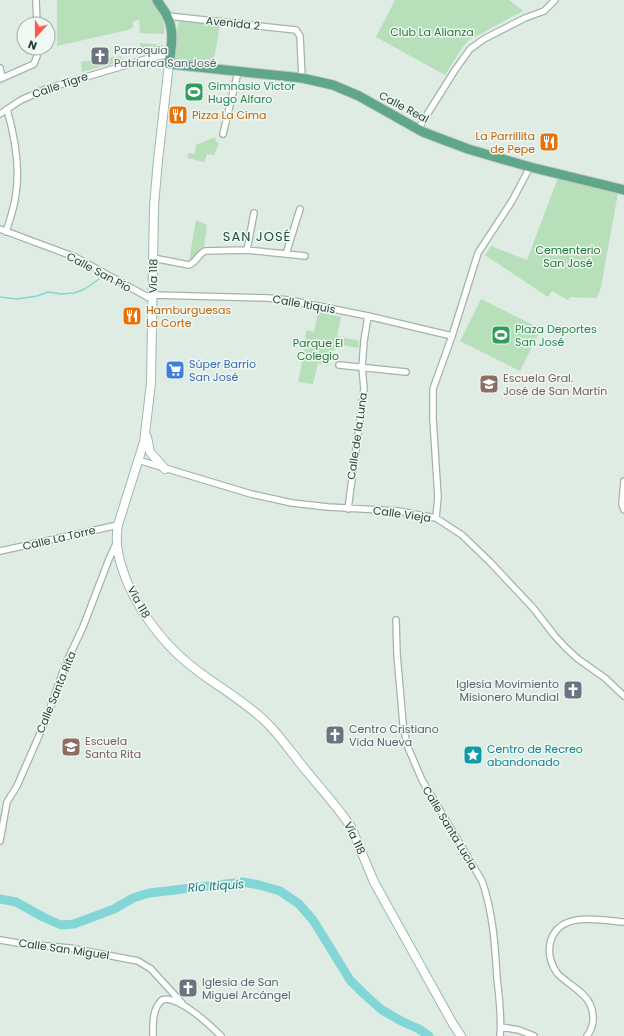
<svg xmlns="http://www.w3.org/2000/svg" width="624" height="1036" font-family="Poppins,sans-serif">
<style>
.green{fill:#b6dfba}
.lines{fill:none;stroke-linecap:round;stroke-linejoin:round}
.stream{stroke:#82d7d6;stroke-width:1.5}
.river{stroke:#82d7d6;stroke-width:9}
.minor-casing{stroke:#a2b4aa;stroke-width:8}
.secondary-casing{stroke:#9db9aa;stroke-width:10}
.primary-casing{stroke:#c0c9c5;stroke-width:11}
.minor{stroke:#fff;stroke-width:5.5}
.secondary{stroke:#fff;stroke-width:8}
.primary{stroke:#60a688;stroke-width:9}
.labels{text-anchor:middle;stroke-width:3;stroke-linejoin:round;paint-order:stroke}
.street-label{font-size:11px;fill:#1f3e30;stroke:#f0f8f3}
.park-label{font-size:11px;fill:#257838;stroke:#f0f8f3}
.worship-label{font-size:11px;fill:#5b616d;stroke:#f0f8f3;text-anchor:start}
.leisure-label{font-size:11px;fill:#27864d;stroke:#f0f8f3;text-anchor:start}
.food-label{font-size:11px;fill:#c56008;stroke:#f0f8f3;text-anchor:start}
.shop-label{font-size:11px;fill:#366cbe;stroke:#f0f8f3;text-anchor:start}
.education-label{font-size:11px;fill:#785e54;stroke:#f0f8f3;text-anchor:start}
.culture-label{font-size:11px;fill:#0d838f;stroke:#f0f8f3;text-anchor:start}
.water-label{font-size:12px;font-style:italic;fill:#14797a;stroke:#f0f8f3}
.quarter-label{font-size:13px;letter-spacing:1px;fill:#19523b;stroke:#f0f8f3}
</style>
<rect width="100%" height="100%" fill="#dfece4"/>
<path class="green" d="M59,0H151C158,11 166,21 164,34L140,33L139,20L133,21V27L128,30L57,46V1Z
M395,0H509L523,11L469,40L462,48L445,75L376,37Z
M179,20L220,25L213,65L173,60Z
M140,43L163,45V49L140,55Z
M121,56L122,61L82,72L81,62Z
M215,137L216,141L219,144L214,155L207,154L204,162L187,158L189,153L195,154L196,145Z
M558,178L618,193L601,287L599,293L596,298L570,297L568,300L552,291L548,297L485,255L491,246L527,260Z
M196,220L207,225L204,247C196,251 196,258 189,261Z
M481,299L541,329L520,371L460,341Z
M318,312L341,317L337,336L359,341L358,348L337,344L336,349L332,351L330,360H329V365L318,363L313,384L298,382L306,343L305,336L307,330L314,332Z"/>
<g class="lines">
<path class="stream" d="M0,297L17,299L37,296L48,292L61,294L74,293L85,289L99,279"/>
<path class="river" d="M0,899L16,902L43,917L61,925L74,924L114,909L133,898L149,893L243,882L259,885L280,891L299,904L313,920L350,980L364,994L382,1010L403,1022L419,1029L429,1036"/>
<g class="minor-casing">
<path id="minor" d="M36,0L37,24
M168,16L296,30L300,36L302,78
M0,68L2,77
M0,79L34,64L37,56V48
M0,114L21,100L46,89L146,59L170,54
M418,129L455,70L470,49L484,39L525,18L544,11L555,0
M223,134L238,72
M0,229L75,257L153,300
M6,232C10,219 15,206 16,193C20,167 14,134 7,109
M247,250L254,213
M286,254L300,209
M153,258L189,265C196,263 198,254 205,251L247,250L305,256
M153,295L268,298L289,300L368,316L452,336
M339,365L406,372
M138,460L251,494L292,503L328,507L398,511L436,518L462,535L490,562L534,609L554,635L566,648L578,659L605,678L624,696
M624,481L622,504L624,510
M348,509L364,389L362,367L364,341L368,316
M436,518L438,497L433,419V389L452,336L478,253L512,201L530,167
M0,551L118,525
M396,620L397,654L403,724L407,745L422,780L482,881C493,912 495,945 497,978C499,997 502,1017 500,1036
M0,841L7,802L17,786L45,722L66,663L83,627L109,559L116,544
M0,940L24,944L70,948L138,961L151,969L182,1003
M501,1027L519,1030L534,1036
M153,1036C153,1024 152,1009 162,1000C177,994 210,1025 221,1036
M587,1036C594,1027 595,1015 590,1004C584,991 567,984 557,973C551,964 548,954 550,944C557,910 599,920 624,922"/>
</g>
<g class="secondary-casing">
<path id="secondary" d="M169,64L158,160L154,206L151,383L144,442L118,525C114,546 120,564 128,584C144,619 168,649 199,672C222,689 247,703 267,723C279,735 289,749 300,763C314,781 330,798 344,817L351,827L374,882L453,1024L461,1036
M147,437L150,452L165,469"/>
</g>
<g class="primary-casing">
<path id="primary" d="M157,0C160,6 165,11 167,16C175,31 171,49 169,64L302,78L333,85L359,96L423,132L468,149L530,167L624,190"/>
</g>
<use href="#minor" class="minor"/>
<use href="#secondary" class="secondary"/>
<use href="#primary" class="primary"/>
</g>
<defs>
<g id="church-square" transform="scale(1)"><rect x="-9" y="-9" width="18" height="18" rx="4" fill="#6b7280" stroke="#f0f8f3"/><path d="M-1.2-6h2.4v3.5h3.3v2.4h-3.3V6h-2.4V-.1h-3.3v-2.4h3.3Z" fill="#fff"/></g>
<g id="stadium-square" transform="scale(1)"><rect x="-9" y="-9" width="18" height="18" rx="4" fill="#2e9e5b" stroke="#f0f8f3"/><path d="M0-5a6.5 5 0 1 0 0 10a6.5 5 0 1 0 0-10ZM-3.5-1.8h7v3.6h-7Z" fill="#fff"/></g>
<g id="restaurant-square" transform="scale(1)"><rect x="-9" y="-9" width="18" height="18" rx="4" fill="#e8710a" stroke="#f0f8f3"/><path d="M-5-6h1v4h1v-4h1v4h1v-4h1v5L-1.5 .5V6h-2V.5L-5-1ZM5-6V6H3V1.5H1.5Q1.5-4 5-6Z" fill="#fff"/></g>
<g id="supermarket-square" transform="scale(1)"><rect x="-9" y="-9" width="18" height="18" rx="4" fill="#3f7fe0" stroke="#f0f8f3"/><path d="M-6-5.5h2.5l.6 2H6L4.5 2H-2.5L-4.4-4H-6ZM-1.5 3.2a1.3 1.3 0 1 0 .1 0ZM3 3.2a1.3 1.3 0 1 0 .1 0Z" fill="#fff"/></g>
<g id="school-square" transform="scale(1)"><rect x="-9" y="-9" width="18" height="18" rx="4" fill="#8d6e63" stroke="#f0f8f3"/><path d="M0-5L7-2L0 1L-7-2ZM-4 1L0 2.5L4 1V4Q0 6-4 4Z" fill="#fff"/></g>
<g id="sight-square" transform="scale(1)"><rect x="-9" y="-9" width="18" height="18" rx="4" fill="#0f9aa8" stroke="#f0f8f3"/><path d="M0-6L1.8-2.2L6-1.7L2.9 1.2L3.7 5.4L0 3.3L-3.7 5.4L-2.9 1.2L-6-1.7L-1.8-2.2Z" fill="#fff"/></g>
</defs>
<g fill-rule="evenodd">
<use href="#church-square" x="100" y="56"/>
<use href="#stadium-square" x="194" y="92"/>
<use href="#restaurant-square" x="178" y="115"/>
<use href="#restaurant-square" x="549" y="142"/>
<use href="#restaurant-square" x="132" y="316"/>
<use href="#stadium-square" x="501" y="335"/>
<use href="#supermarket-square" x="175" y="370"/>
<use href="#school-square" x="489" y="384"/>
<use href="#church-square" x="573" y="690"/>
<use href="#church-square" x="335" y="735"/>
<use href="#school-square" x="71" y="747"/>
<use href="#sight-square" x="473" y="755"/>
<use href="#church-square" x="188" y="988"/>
</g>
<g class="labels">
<g class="street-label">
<text transform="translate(233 23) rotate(6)" y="4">Avenida 2</text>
<text transform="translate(60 85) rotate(-19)" y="4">Calle Tigre</text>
<text transform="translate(404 107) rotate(28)" y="4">Calle Real</text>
<text transform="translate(99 272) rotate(28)" y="4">Calle San Pío</text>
<text transform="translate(153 276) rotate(-89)" y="4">Vía 118</text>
<text transform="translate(304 304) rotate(10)" y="4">Calle Itiquís</text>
<text transform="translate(357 436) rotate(-82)" y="4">Calle de la Luna</text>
<text transform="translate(402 514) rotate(8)" y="4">Calle Vieja</text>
<text transform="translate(59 538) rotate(-13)" y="4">Calle La Torre</text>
<text transform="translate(139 602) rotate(61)" y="4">Vía 118</text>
<text transform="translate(56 692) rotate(-68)" y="4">Calle Santa Rita</text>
<text transform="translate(450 828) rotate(59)" y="4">Calle Santa Lucía</text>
<text transform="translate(355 838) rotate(65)" y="4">Vía 118</text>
<text transform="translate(64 949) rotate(8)" y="4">Calle San Miguel</text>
</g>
<g class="park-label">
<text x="432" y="36">Club La Alianza</text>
<text x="568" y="254">Cementerio<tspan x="568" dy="13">San José</tspan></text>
<text x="318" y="347">Parque El<tspan x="318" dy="13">Colegio</tspan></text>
</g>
<g class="worship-label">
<text x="114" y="54">Parroquia<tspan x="114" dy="13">Patriarca San José</tspan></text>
<text x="559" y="688" text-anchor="end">Iglesia Movimiento<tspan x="559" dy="13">Misionero Mundial</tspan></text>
<text x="349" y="733">Centro Cristiano<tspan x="349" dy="13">Vida Nueva</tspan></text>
<text x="202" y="986">Iglesia de San<tspan x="202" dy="13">Miguel Arcángel</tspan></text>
</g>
<g class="leisure-label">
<text x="208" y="90">Gimnasio Víctor<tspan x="208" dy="13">Hugo Alfaro</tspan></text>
<text x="515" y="333">Plaza Deportes<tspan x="515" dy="13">San José</tspan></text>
</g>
<g class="food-label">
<text x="192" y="119">Pizza La Cima</text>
<text x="535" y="140" text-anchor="end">La Parrillita<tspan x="535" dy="13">de Pepe</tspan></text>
<text x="146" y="314">Hamburguesas<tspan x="146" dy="13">La Corte</tspan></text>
</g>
<g class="shop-label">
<text x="189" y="368">Súper Barrio<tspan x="189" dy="13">San José</tspan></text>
</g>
<g class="education-label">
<text x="503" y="382">Escuela Gral.<tspan x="503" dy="13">José de San Martín</tspan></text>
<text x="85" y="745">Escuela<tspan x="85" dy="13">Santa Rita</tspan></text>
</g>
<g class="culture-label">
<text x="487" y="753">Centro de Recreo<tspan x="487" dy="13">abandonado</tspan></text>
</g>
<g class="water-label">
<text transform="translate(216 886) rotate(-4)" y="4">Río Itiquís</text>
</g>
<g class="quarter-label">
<text x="257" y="241">SAN JOSÉ</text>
</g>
</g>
<g transform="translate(36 36) rotate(201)"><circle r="19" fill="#f0f8f3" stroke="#9caea5"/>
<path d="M0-3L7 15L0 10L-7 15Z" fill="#ff5a4b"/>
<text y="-6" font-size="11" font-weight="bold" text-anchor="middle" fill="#1f3e30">N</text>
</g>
</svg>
